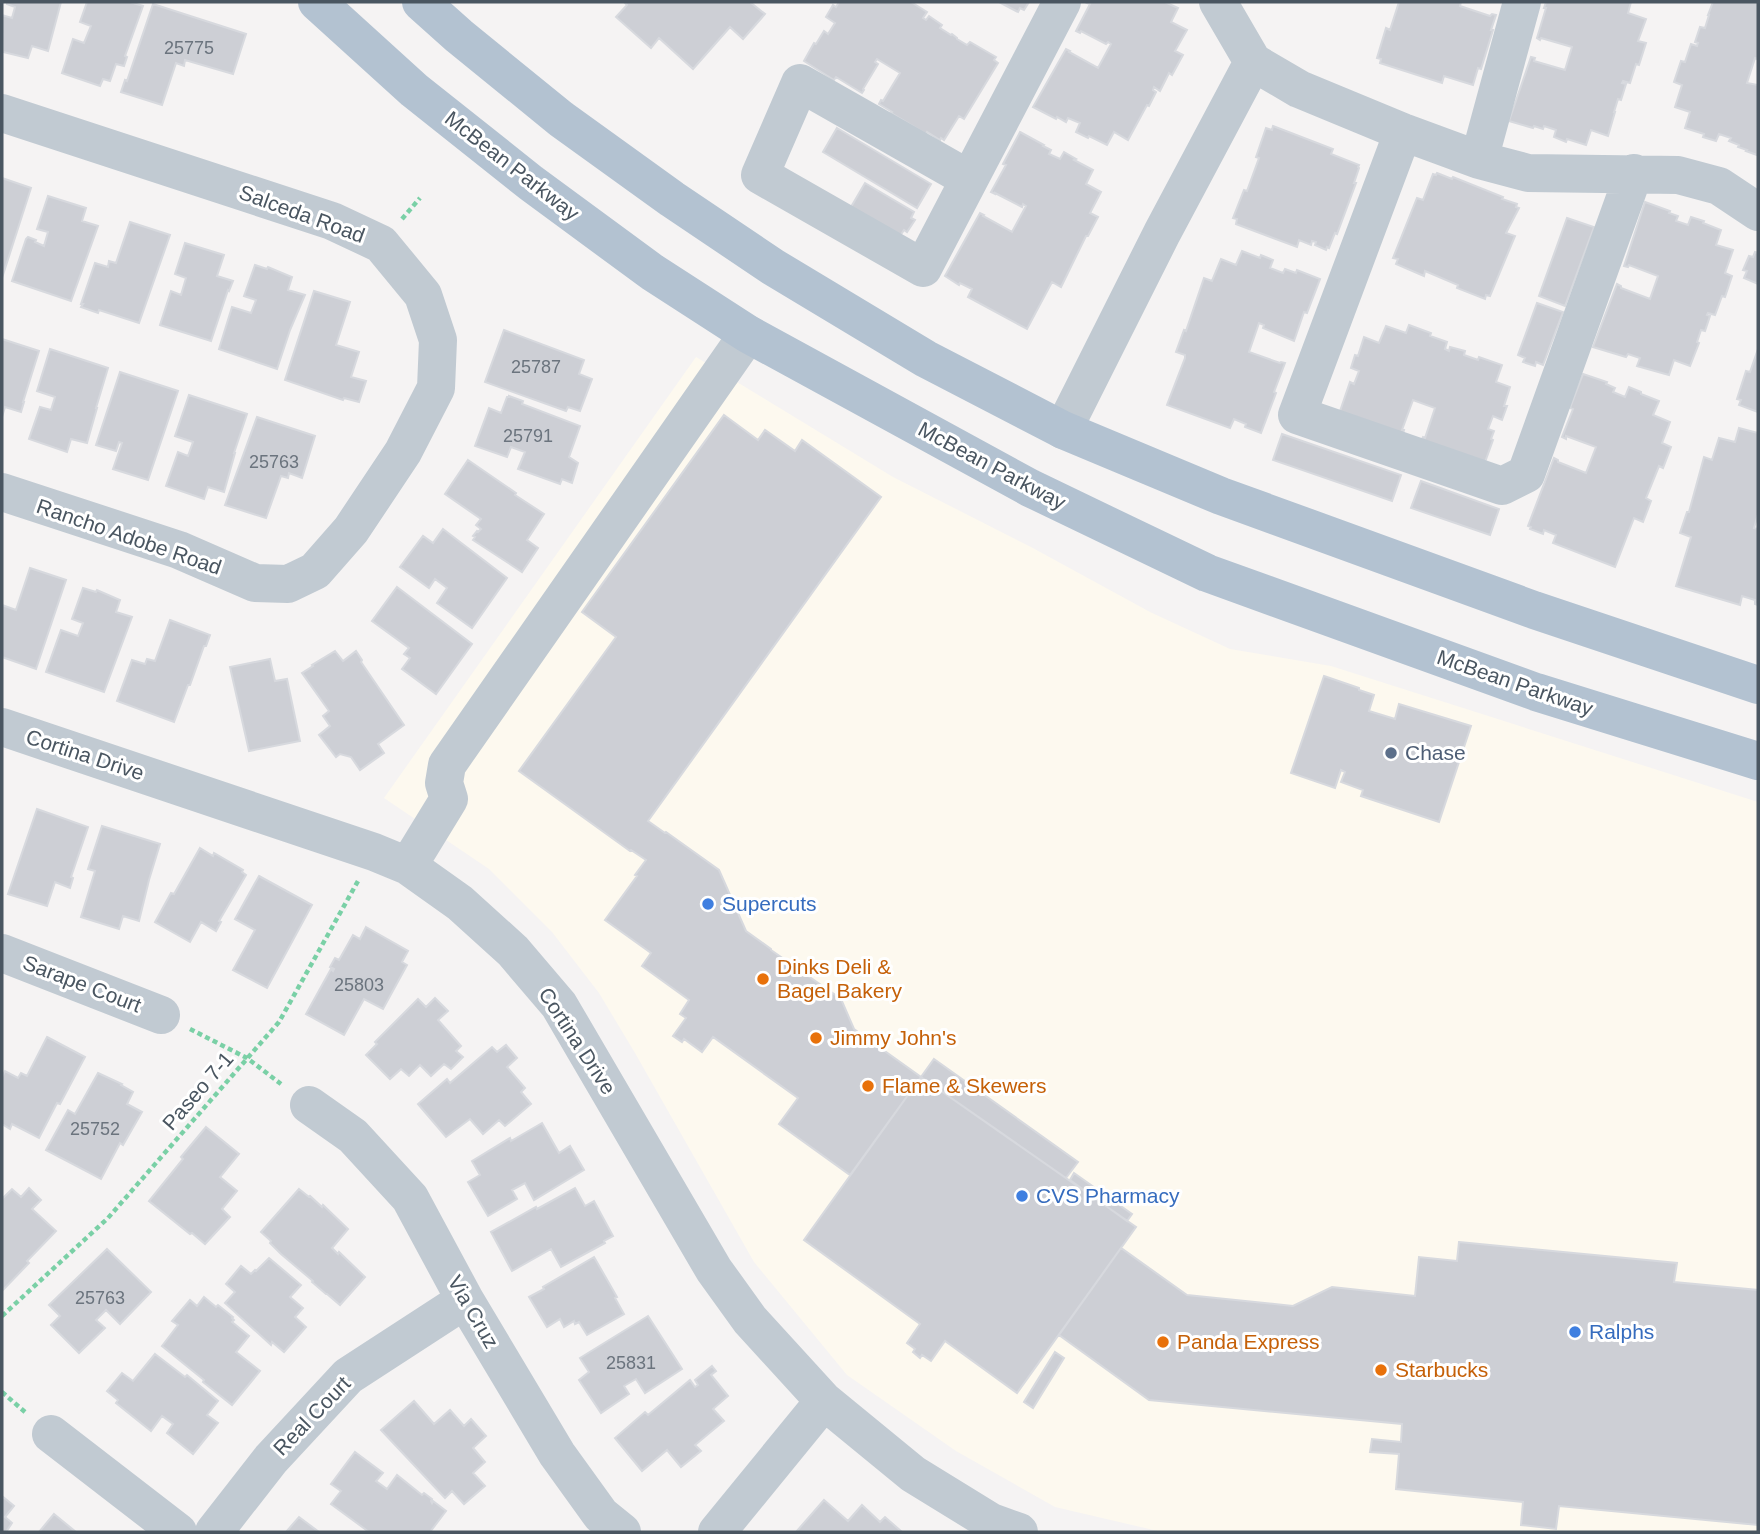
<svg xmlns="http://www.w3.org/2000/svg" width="1760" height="1534" font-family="Helvetica,sans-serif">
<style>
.commercial{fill:#fdf9ef}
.building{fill:#cdcfd5;stroke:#d7d9de;stroke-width:2}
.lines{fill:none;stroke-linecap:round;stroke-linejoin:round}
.path{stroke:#7ad0a6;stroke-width:4.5;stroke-dasharray:5 3.5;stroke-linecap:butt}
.minor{stroke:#c1cad2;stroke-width:38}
.major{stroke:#b3c2d1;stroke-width:38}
.service-dot{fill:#5c6f8a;stroke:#fff;stroke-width:2.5}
.shop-dot{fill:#3f7fe0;stroke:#fff;stroke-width:2.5}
.food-dot{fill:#e8710a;stroke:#fff;stroke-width:2.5}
.labels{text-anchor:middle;stroke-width:6;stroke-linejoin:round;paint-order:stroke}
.number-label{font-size:18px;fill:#6b747e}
.street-label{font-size:21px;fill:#4a5661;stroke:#fff}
.service-label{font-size:21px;fill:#4e5e75;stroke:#fff;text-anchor:start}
.shop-label{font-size:21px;fill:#366cbe;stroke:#fff;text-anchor:start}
.food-label{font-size:21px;fill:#c56008;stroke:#fff;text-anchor:start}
</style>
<rect width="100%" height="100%" fill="#f5f3f3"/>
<path class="commercial" d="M696,357L893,477L1031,547L1150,612L1230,649L1331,666L1758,802V1532H1162L1055,1507L956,1451L847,1375L754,1262L635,1053L599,993L552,932L489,869L384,798Z"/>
<path class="building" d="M6,2H61L48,51L32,46L28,58L3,52L2,15L12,18L15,7L7,4V2Z
M87,2H130L143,6L125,56L127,57L124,66L116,64L110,81L103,79L100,86L62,73L73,39L84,43L91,26L80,22Z
M624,2H750L765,14L743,39L730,27L693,69L659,38L651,48L616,17L627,5Z
M839,2H911L927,12L923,18L926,20L929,16L942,25L940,28L951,35L952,34L957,38V39L967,45L970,42L996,57L994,60L998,63L964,119L959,116L944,140L941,138L940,140L927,132L926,134L891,113L892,112L879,104L881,100L883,101L900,73L877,59L875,62L878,64L863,89L864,90L862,93L836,77L834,80L804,61L814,43L816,44L824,31L828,34L835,23L826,17L833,5L836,7Z
M999,2H1029L1024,10L1020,8L1018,12Z
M1088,2H1165L1178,8L1171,22L1187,30L1175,51L1183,55L1172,75L1169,73L1160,91L1154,87L1153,90L1156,92L1149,106L1147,105L1128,140L1114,132L1107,145L1089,136L1088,138L1076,132L1080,123L1068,118L1066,122L1057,117L1056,119L1033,107L1066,49L1070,51L1069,52L1098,68L1111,44L1108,42L1106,44L1081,31L1080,33L1076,31L1090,4L1087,3Z
M1399,2H1461L1460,6L1490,16L1492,14L1496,15L1491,30H1493L1481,69L1478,68L1473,85L1444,76L1442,83L1380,63L1381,59L1377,58L1386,28L1390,30Z
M1546,2H1631L1628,13L1646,19L1638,41L1646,43L1639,65L1636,64L1630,83L1623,81L1622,83L1626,84L1621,100L1618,99L1614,112H1615L1608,136L1591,130L1586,145L1567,139L1566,142L1554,137L1556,130L1544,126L1543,129L1534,126L1533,128L1509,121L1531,57L1535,58L1534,61L1565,70L1572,47L1541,38L1540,40L1537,38L1546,8H1544Z
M1713,2H1758V59L1755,58L1747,83L1758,85L1757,155L1746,151L1747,150L1738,147L1739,145L1729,141L1731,138L1719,134L1716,141L1703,137L1704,134L1685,128L1690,112L1675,107L1682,85L1674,82L1681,61L1685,62L1691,44L1697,46L1698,43L1695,42L1700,27L1705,28L1709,15H1708Z
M153,4L246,34L233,74L185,60L184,66L176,63L162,105L121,92L125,80L127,81Z
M1273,126L1333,149L1331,154L1359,165L1358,167L1359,168L1354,183H1356L1337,234L1335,233L1329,248L1327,247L1326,250L1315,245L1316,242L1312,241L1311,245L1299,240L1297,247L1236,224L1237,219L1233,218L1244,190L1247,191L1259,158L1256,157L1266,128L1272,130Z
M837,128L931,184L917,208L823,152Z
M1020,132L1044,145L1043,146L1051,150L1049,154L1060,159L1064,152L1076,159L1074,160L1093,170L1086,184L1101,192L1090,213L1098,217L1088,236H1086L1061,287L1052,282L1027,329L968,297L972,289L960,283L959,285L945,276L980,213L984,215L983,216L1012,232L1026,206L1023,204L1022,207L995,193V194L991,192L1006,165L1003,164Z
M1437,173L1452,179L1453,177L1503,197L1502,199L1517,204L1516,207L1519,208L1506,233L1515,236L1490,296L1486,295L1485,299L1457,288L1458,285L1425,271L1424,276L1396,264L1398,259L1393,258L1417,198L1423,200L1433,174L1436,175Z
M2,178L31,188L2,278Z
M865,183L914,212L911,218L915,220L907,232L904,230L900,236L851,207Z
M48,196L86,208L82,221L98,226L71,301L12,281L26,239L28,237L36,240L35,242L44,246L48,232L37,229Z
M1645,202L1670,211L1669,213L1678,216L1676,221L1688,225L1691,217L1704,221L1703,223L1721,230L1716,245L1733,250L1725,273L1732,276L1725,297L1722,296L1715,315L1708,313L1707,315L1710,316L1705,331L1701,330L1697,342L1699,343L1690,366L1674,360L1669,375L1637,366L1640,358L1628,354L1626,357L1593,347L1617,284L1621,286V288L1650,299L1658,276L1629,265L1628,267L1624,266Z
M1567,218L1594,227L1565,306L1539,296Z
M130,222L170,235L139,323L99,310L98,313L81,307L83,304H81L95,263L108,267L109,261L116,263Z
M185,243L224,255L217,276L233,281L229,291L228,290L211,341L160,325L171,291L181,295L186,278L175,274Z
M1242,251L1260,258L1261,255L1273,260L1270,268L1283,273L1285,269L1296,273L1297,270L1320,279L1307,313L1304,312L1294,341L1263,328L1264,325L1259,323L1249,352L1280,363L1281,362L1285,363L1274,392L1276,393L1261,433L1245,427L1246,424L1234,419L1230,428L1167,405L1185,358V355L1176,352L1184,330L1186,331L1204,278L1212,281L1221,259L1236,265Z
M1755,252L1758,253V284L1744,278L1747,271L1743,270L1749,256L1753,257Z
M255,265L267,269L268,267L292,277L288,290L305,295L290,330L277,369L219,349L232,307L251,313L256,300L244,296Z
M314,291L350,302L336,345L359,352L351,377L366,381L359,402L344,398L343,400L285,380Z
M1537,303L1563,312L1543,365L1536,362L1535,366L1523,362L1525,358L1518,355Z
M1409,325L1431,333L1430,336L1447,342L1445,349L1449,351L1450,347L1465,351L1464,355L1478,360L1479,357L1502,365L1496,382L1510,387L1504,406H1507L1502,420L1493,416L1488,429L1494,431L1491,439L1493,440L1484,465L1421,441L1423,437L1425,438L1435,408L1413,400L1402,430H1404L1403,434L1339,414L1350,382L1354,384L1359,371L1351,368L1355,355L1358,356L1364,337L1379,343L1386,326L1406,333Z
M504,330L584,360L579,374L592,379L580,411L568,407L566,411L485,382Z
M2,339L39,351L23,402H24L21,412L5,407L2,417Z
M50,349L108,368L96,408H97L87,443L71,439L67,452L29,439L40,407L51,410L55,397L37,391Z
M1758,349V412L1739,405L1741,400L1737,399L1746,371L1750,372Z
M120,372L178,391L148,480L113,469L122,443L119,442L116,451L96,445Z
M1583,374L1607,382L1606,384L1615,388L1613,392L1625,397L1629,387L1641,392V394L1659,401L1653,415L1670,422L1662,443L1671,447L1663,468L1659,466L1646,498L1651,501L1643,522L1634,518L1615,567L1553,543L1556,535L1544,530L1543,534L1530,529L1531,527L1528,526L1554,458L1558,460V462L1586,473L1596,447L1566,436V439L1562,437L1573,409L1570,408Z
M189,395L247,414L234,453H235L224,492L208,487L204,499L166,486L178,452L188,456L193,442L175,436Z
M509,396L523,401L522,404L580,426L569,457L578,463L572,483L562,479L560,484L518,469L525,452L511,447L507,457L475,446L489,408L501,413L507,397H509Z
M724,415L758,440L765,430L795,451L802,440L881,497L648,821L665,833L666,832L719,870L746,931L771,949V950L841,999L854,1029L921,1077L850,1175L779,1124L798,1098L713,1037L702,1052L684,1039L682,1042L673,1036L686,1018L680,1014L689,1000L642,966L651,953L605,920L637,876L635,875L646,860L631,850L630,851L519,771L616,637L582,612Z
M257,417L315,436L302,478L289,473L288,478L281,476L266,518L225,505Z
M1739,428L1758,433V514L1754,528L1758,529V605L1755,604V600L1742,596L1740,605L1676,586L1691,537L1680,533L1687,512H1689L1704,457L1712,460L1719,438L1735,442Z
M1282,434L1401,475L1392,501L1273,460Z
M468,460L516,493L515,495L544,514L527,540L538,548L522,572L473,540L475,537L473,536L477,531L478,532L481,529L476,525L481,519L445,494Z
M1421,481L1499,509L1490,535L1411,508Z
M443,529L507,578L472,628L437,603L447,588L435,579L429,588L400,567L423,536L433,543Z
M30,568L66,580L36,669L2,657V605L16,610Z
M397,587L472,644L436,694L402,669L410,658L404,654L409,648L372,621Z
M83,588L96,592L97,590L120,600L116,612L132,617L104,692L46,672L61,630L78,636L83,623L72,619Z
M170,620L210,635L206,646H204L190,685H188L174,722L117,701L132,660L145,664L147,659L155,661Z
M335,651L343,661L356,651L362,660L361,662L404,725L378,744L384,753L360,770L351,757L340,754L336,757L319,735L330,726L323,716L329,711L302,673L313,666L312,665Z
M270,659L275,681L287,679L300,741L249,751L230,667Z
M1324,676L1359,688V690L1374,695L1369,711L1395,719L1399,704L1471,726L1439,822L1361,796L1363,790L1341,782L1345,772L1341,770L1335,788L1291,773Z
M37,809L88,827L71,877L73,878L70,888L55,882L47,906L8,894Z
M102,826L160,844L149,880L139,921L123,916L119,929L81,917L95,871L88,869Z
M200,848L213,856L214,853L243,870L242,872L246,875L219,921L221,922L216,931L201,922L190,942L155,922L171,893L174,894Z
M259,876L312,905L267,988L233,970L255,930L235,919Z
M366,927L408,951L402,962L407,965L383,1009L364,999L344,1035L306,1014L331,969L333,971L334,969L330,967L335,958L339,960L353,935L360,939Z
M435,998L448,1011L438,1020L461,1046L456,1051L463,1057L451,1069L444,1064L431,1076L420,1065L409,1076L401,1069L390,1079L366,1055L377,1044L375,1042L418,999L426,1007Z
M47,1037L85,1057L60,1104L57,1103L39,1138L12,1124L10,1129L2,1124V1077L5,1071L18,1078L21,1073L27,1076Z
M506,1045L517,1058L507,1067L525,1088L521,1092L531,1104L505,1126L499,1120L483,1134L470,1119L446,1137L418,1104L447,1079L450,1083L492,1047L497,1052Z
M934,1059L1078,1162L1066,1178L921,1077Z
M98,1073L122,1084L121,1085L133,1092L127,1104L142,1112L123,1145L120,1143L101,1179L46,1150L68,1110L75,1114Z
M921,1077L1136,1227L1017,1393L945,1341L931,1361L922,1355L920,1358L913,1352L915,1349L907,1343L920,1324L804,1240Z
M542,1123L559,1153L570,1146L584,1170L534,1200L525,1183L512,1190L517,1199L488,1216L468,1182L480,1175L472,1161L510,1138L511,1141Z
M206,1127L239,1154L220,1177L237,1191L222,1209L230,1217L205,1244L192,1233L190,1234L149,1201L183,1159L181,1157Z
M1074,1173L1132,1214L1127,1221L1070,1180Z
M29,1188L41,1200L32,1209L56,1231L27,1261L29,1263L2,1291V1199L12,1189L21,1197Z
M575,1188L585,1206L594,1201L613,1236L604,1241L605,1243L561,1267L551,1249L512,1271L491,1232L536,1207L537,1209Z
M299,1189L309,1197L310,1196L322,1207L323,1205L348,1229L332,1248L338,1254L339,1252L365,1277L340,1305L327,1294H326L312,1282L313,1281L281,1254L270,1243L271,1241L261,1232Z
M1459,1242L1677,1263L1674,1282L1758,1290V1525L1559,1506L1556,1529L1521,1525L1523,1502L1396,1489L1399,1454L1370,1452L1372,1439L1401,1442L1402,1424L1149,1400L1059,1335L1121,1248L1187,1295L1293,1306L1332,1287L1415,1296L1419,1257L1457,1261Z
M107,1249L151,1292L120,1324L106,1310L96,1320L105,1328L79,1353L51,1325L60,1316L49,1305Z
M594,1257L617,1297L615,1298L624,1314L587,1335L579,1322L575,1324L574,1321L564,1327L560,1319L547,1327L529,1297L544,1289L543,1287Z
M269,1258L301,1285L290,1297L303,1308L295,1317L306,1327L284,1352L272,1342L271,1345L225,1303L235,1292L226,1284L241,1266L251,1274L255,1270L256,1271Z
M204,1297L216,1307L218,1305L233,1317L232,1318L234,1320L232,1322L249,1336L236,1352L260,1371L232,1405L203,1382L204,1380L162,1346L178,1325L172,1321L190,1300L197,1306Z
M648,1316L682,1369L645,1393L636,1379L624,1386L629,1394L601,1413L579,1380L589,1372L580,1358Z
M1055,1352L1064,1358L1033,1408L1024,1402Z
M155,1354L185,1377L187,1375L218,1401L207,1415L218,1423L193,1454L167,1433L173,1424L162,1416L151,1431L116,1403L118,1400L107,1391L122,1373L133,1381Z
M712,1366L716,1371L711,1375L728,1396L713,1409L724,1421L695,1445L701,1451L681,1467L667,1450L642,1471L615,1438L645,1412L648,1415L690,1380L695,1387L698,1385L695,1380Z
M414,1401L434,1424L450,1410L464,1426L471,1419L486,1436L473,1448L485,1462L473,1473L485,1486L464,1504L452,1491L445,1498L381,1430Z
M355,1452L383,1473L376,1481L387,1489L397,1475L422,1495L424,1493L432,1499L431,1501L432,1503L433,1501L446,1511L430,1532H369L331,1504L341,1491L331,1484Z
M2,1496L14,1506L5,1517L12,1523L6,1532H2Z
M824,1500L848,1521L862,1505L880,1522L885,1517L902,1532H796Z
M54,1514L76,1532H39Z
M299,1517L319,1532H286Z"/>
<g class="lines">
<path class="path" d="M402,219L420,198
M190,1029L247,1058L281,1084
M2,1316L108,1218L279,1022L358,881
M2,1392L25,1412"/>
<path class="minor" d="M1218,2L1253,62
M2,113L332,221L381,244L423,295L438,340L436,388L403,452L351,530L315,571L288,584L255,583L179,550L2,492
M1403,132L1297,415L1502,486L1526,474L1634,173
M1479,160L1522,2
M969,179L800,83L760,175L923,268L1062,2
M1063,430L1162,233L1253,62L1299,89L1403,132L1479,160L1528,173L1678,175L1719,186L1758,212
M2,727L374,852L408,866L460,903L513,951L559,1005L714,1270L750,1320L824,1401L913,1474L991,1522L1019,1532
M408,866L449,799L444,783L447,765L748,334
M2,953L161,1015
M309,1105L353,1136L410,1198L465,1300L557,1454L601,1515L622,1532
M51,1434L178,1532
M214,1532L271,1459L348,1376L465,1300
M717,1532L824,1401"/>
<path class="major" d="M317,2L414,90L531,183L652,272L748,334L1030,488L1207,573L1536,692L1758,761
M421,2L459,36L561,119L672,199L773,267L926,359L1063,430L1221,496L1534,610L1758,685"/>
</g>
<circle class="service-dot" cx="1391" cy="753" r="7"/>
<g class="shop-dot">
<circle cx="708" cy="904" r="7"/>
<circle cx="1022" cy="1196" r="7"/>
<circle cx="1575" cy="1332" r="7"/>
</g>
<g class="food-dot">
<circle cx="763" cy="979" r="7"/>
<circle cx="816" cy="1038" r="7"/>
<circle cx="868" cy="1086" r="7"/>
<circle cx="1163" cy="1342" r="7"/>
<circle cx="1381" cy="1370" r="7"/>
</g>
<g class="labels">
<g class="number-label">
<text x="189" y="54">25775</text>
<text x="536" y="373">25787</text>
<text x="528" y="442">25791</text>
<text x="274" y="468">25763</text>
<text x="359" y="991">25803</text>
<text x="95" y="1135">25752</text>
<text x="100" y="1304">25763</text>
<text x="631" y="1369">25831</text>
</g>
<g class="street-label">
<text transform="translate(512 166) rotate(38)" y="7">McBean Parkway</text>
<text transform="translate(302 214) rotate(20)" y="7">Salceda Road</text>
<text transform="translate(992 466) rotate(28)" y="7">McBean Parkway</text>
<text transform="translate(129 537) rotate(19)" y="7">Rancho Adobe Road</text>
<text transform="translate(1515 683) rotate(19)" y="7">McBean Parkway</text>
<text transform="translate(85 755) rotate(18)" y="7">Cortina Drive</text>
<text transform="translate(82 984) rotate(21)" y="7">Sarape Court</text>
<text transform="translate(577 1041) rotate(57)" y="7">Cortina Drive</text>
<text transform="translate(198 1091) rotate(-49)" y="7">Paseo 7-1</text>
<text transform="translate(473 1312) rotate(60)" y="7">Via Cruz</text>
<text transform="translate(312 1416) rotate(-46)" y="7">Real Court</text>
</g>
<g class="service-label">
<text x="1405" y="760">Chase</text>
</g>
<g class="shop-label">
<text x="722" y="911">Supercuts</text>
<text x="1036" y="1203">CVS Pharmacy</text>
<text x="1589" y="1339">Ralphs</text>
</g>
<g class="food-label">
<text x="777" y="974">Dinks Deli &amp;<tspan x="777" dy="24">Bagel Bakery</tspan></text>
<text x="830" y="1045">Jimmy John's</text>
<text x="882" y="1093">Flame &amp; Skewers</text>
<text x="1177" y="1349">Panda Express</text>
<text x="1395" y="1377">Starbucks</text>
</g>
</g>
<rect width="1760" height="1534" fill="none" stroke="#4a5661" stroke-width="7"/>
</svg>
